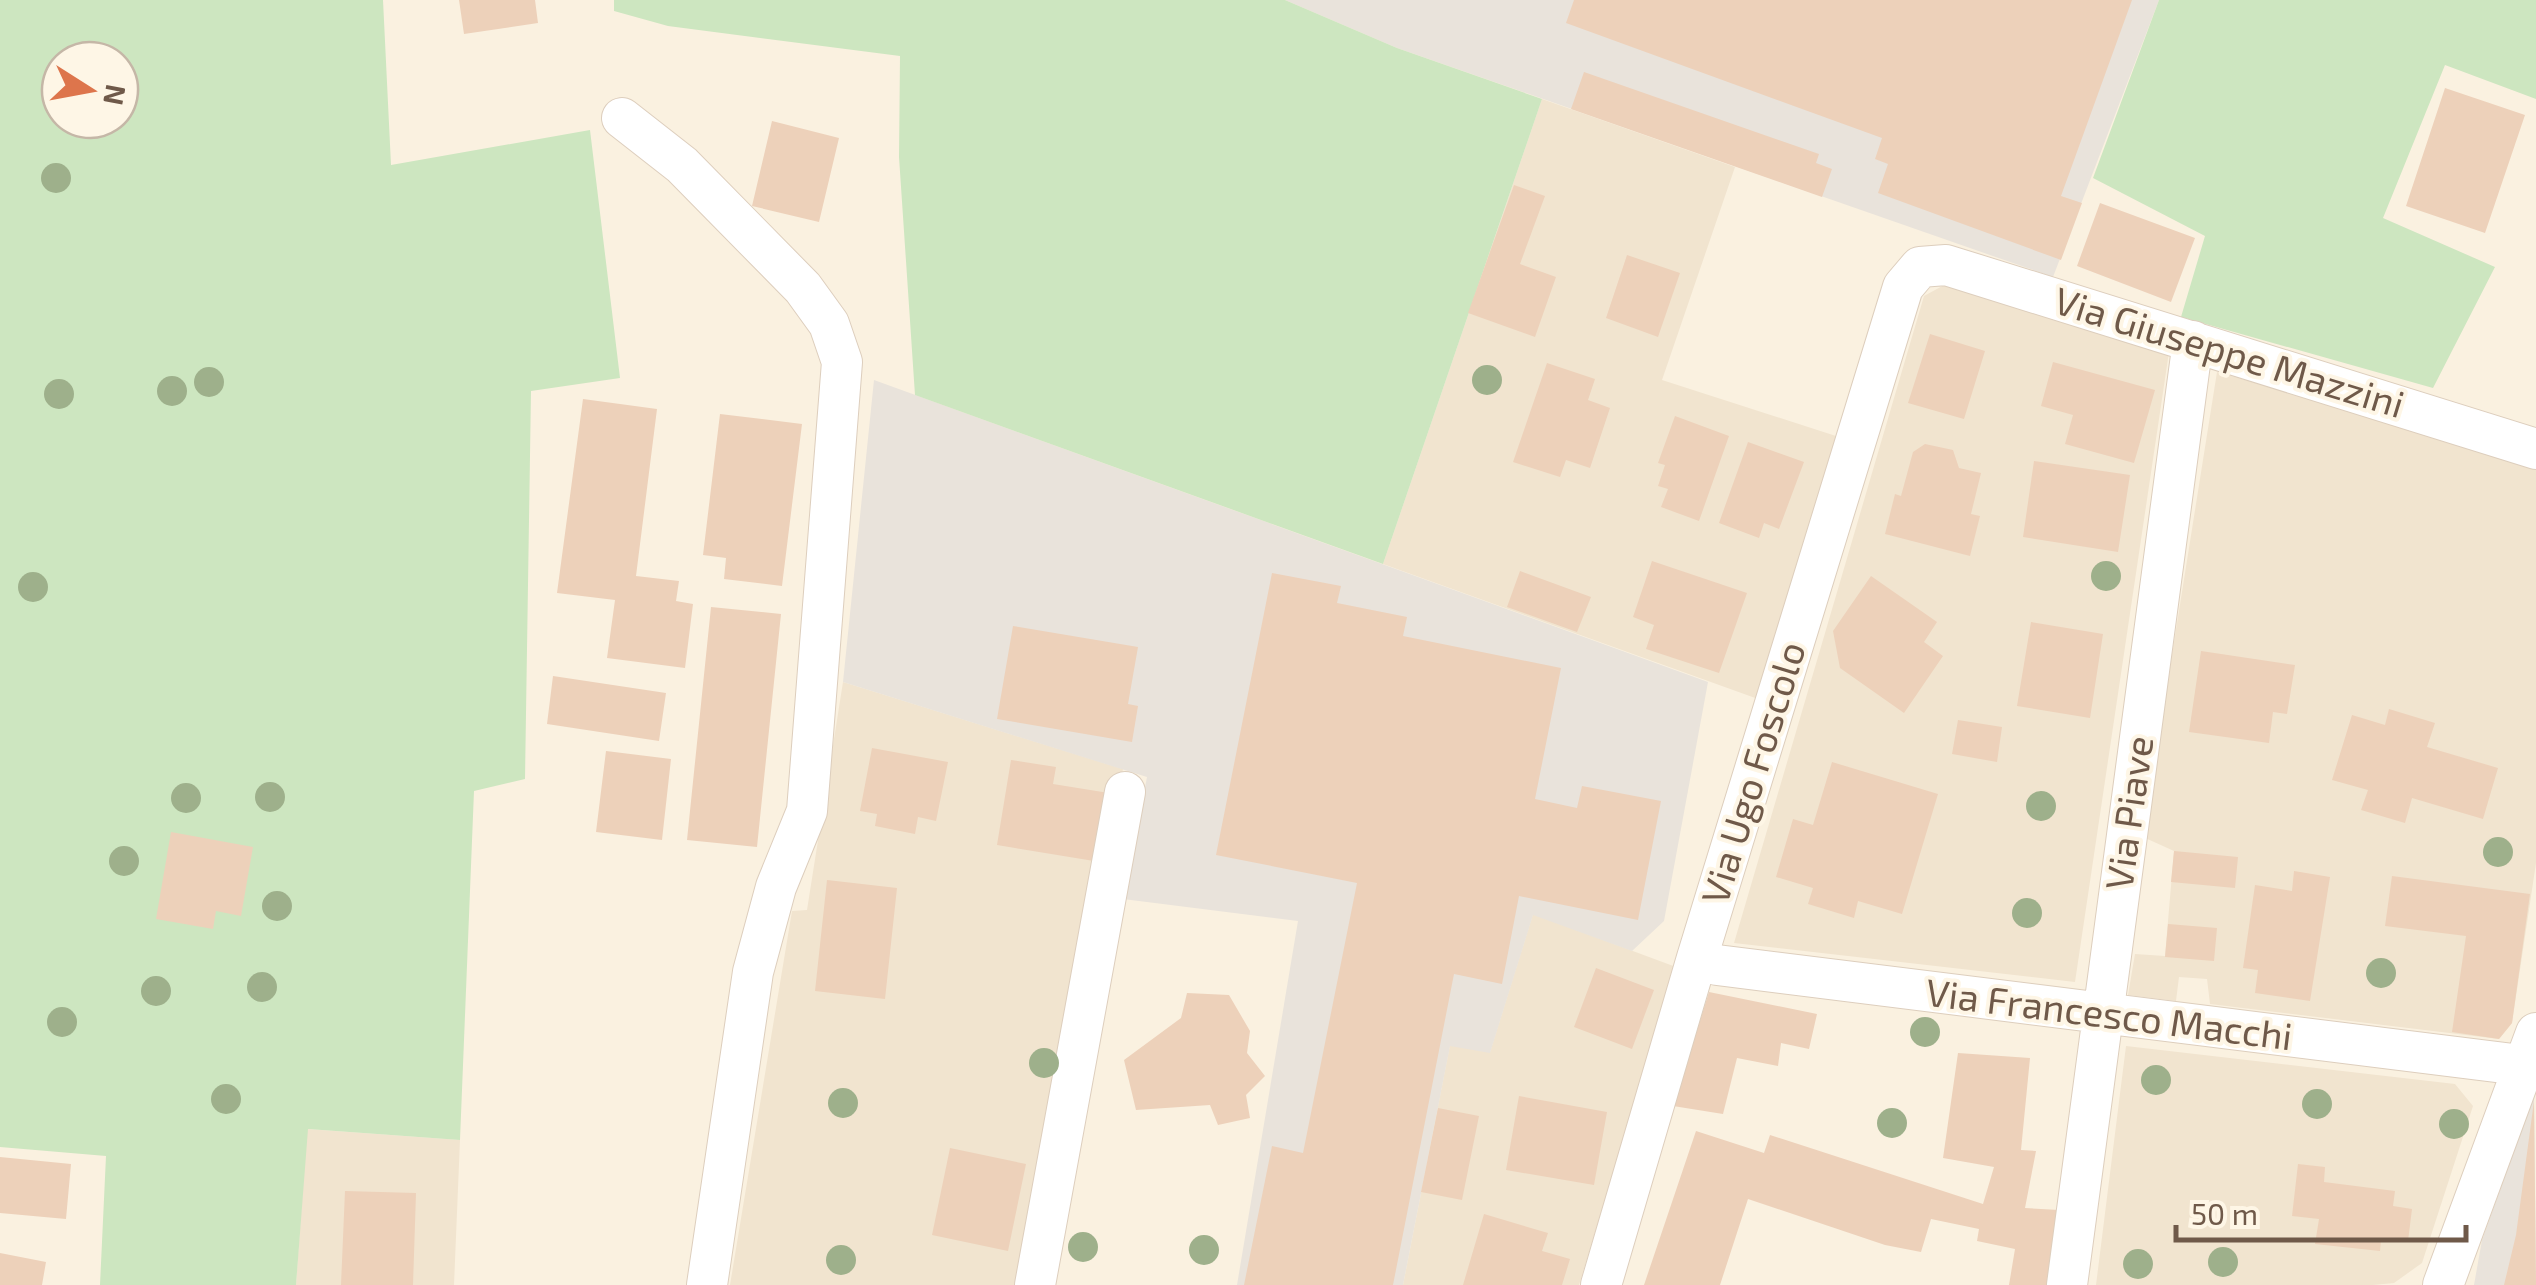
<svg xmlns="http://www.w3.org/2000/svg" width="2536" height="1285" font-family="'Exo 2',sans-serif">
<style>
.residential{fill:#f1e4cf}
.industrial{fill:#e9e3db}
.green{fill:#cde6c0;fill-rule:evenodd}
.building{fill:#edd1ba}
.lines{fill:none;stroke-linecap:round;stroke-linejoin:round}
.minor-casing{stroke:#ddcebd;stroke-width:42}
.minor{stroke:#fff;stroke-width:40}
.tree{fill:#9eb08b}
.labels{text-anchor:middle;stroke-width:8;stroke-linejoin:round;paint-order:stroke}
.street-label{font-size:38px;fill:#6f5949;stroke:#fef6e6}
</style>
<rect width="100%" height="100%" fill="#faf1e0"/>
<path class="residential" d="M1542,99L1735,167L1662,380L1839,437L1758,699L1383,564Z
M1946,284L2169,352L2075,982L1734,943L1924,296Z
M2217,372L2536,463V863L2512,1023L2499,1039L2210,1004L2207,979L2179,977L2176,1001L2128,995L2135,954L2165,956L2174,851L2143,837Z
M843,682L1123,769L1017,1285H730L792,911L807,910Z
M1533,914L1676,967L1579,1285H1403L1450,1045L1490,1052Z
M2126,1046L2455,1084L2473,1106L2422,1263L2394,1283L2373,1285H2096Z
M307,1129L460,1140L454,1285H296Z"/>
<path class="industrial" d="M1285,0H2159L2053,277L1397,48Z
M874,380L1708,682L1664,921L1632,951L1533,915L1490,1053L1450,1046L1403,1285H1237L1298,921L1123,899L1147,777L843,682Z
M2534,1096L2536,1285H2474L2482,1240Z"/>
<path class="green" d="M0,0H383L391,165L590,130L620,378L531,391L525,779L474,791L460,1140L308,1129L296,1285H100L106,1156L0,1147ZM60,60H120V120H60Z
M614,0H1285L1397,48L1542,99L1383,564L915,395L899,157L900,56L668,26L614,11Z
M2159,0H2536V99L2445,65L2383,218L2495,267L2433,388L2181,317L2205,236L2093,178Z"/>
<path class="building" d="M459,0H535L538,23L464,34Z
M1574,0H2132L2061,196L2082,203L2061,260L1878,193L1888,164L1875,159L1882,138L1566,23Z
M1584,72L1819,154L1816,163L1832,169L1822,197L1571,109Z
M2445,88L2525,115L2485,233L2406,206Z
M772,121L839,138L819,222L752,206Z
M1514,185L1545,196L1520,264L1556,277L1535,337L1468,313Z
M2100,203L2195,238L2171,302L2077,266Z
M1627,255L1680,273L1658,337L1606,318Z
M1930,334L1985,351L1964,419L1908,403Z
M2053,362L2155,390L2134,463L2065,444L2073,415L2041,406Z
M1547,363L1595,379L1588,400L1610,408L1590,468L1566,460L1560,477L1513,462Z
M583,399L657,409L636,576L679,581L676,601L693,604L685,668L607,658L615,600L557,593Z
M720,414L802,424L782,586L724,579L726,558L703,555Z
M1675,416L1729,436L1699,521L1661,507L1668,489L1658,486L1665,465L1658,463Z
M1748,442L1804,462L1779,529L1764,523L1759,538L1719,523Z
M1925,444L1953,450L1959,468L1981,473L1971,514L1980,516L1970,556L1885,534L1895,494L1901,496L1913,452Z
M2034,461L2130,475L2118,552L2023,537Z
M1652,561L1747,593L1719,673L1646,649L1654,625L1633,617Z
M1520,571L1591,597L1577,632L1507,607Z
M1272,573L1341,586L1337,603L1407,617L1403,636L1561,668L1535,799L1577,808L1582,786L1661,801L1638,920L1519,896L1502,984L1454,974L1393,1285H1244L1272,1146L1303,1153L1357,883L1216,855Z
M1871,576L1937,622L1924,642L1943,656L1904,713L1840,668L1833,631Z
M711,607L781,614L757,847L687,840Z
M2031,622L2103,634L2090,718L2017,706Z
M1013,626L1138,647L1128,704L1138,706L1132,742L997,719Z
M2201,651L2295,665L2287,714L2273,712L2269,743L2189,732Z
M553,676L666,693L659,741L547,724Z
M2389,709L2435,723L2427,747L2498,768L2483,819L2412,798L2405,823L2361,810L2368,790L2332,780L2352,715L2385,725Z
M1958,720L2002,727L1997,762L1952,754Z
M872,748L948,762L936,821L918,817L915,834L875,826L877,814L860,811Z
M606,751L671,759L662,840L596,832Z
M1011,760L1056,767L1053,784L1115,794L1094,861L997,845Z
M1832,762L1938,794L1902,914L1858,901L1854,918L1808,904L1813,888L1776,877L1793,819L1813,825Z
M171,832L253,847L241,916L216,911L213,929L156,919Z
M2174,851L2238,857L2235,888L2171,882Z
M2294,871L2330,877L2310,1001L2255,993L2258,970L2243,968L2255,885L2292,891Z
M2392,876L2530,894L2512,1023L2499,1039L2452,1032L2466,936L2385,926Z
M827,880L897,888L885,999L815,991Z
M2168,924L2217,928L2214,961L2165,957Z
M1596,968L1654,990L1632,1049L1574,1027Z
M1709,992L1817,1014L1809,1049L1781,1043L1778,1066L1737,1058L1723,1114L1673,1106Z
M1187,993L1229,995L1250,1031L1247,1053L1265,1076L1246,1095L1250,1118L1218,1125L1210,1105L1136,1110L1124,1060L1181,1018Z
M1958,1053L2030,1058L2021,1150L2036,1151L2025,1208L2059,1210L2047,1285H2009L2015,1249L1977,1241L1979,1229L1931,1219L1921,1252L1885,1245L1748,1199L1720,1285H1644L1696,1131L1764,1153L1770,1135L1983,1204L1994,1167L1943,1158Z
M1519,1096L1607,1112L1594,1185L1506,1170Z
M2534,1101L2536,1285H2504L2516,1235Z
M1438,1108L1479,1116L1462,1200L1421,1192Z
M950,1148L1026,1164L1008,1251L932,1235Z
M0,1157L71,1164L66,1219L0,1213Z
M2298,1164L2325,1167L2324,1182L2395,1191L2393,1206L2412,1209L2408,1241L2381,1239L2380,1251L2315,1244L2319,1219L2292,1216Z
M345,1191L416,1193L413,1285H341Z
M1484,1214L1548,1233L1542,1251L1570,1259L1562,1285H1463Z
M0,1253L46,1262L42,1285H0Z"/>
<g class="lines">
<g class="minor-casing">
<path id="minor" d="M622,118L682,165L803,288L829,324L842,362L807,811L776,887L753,972L707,1285
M1697,958L1717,965L2536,1067
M1035,1285L1125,792
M1601,1285L1697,958L1903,287L1920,267L1946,265L2536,449
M2067,1285L2193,341
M2443,1285L2536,1033"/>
</g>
<use href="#minor" class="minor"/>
</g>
<g class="tree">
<circle cx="56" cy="178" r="15"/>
<circle cx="1487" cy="380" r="15"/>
<circle cx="209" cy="382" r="15"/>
<circle cx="172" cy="391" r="15"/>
<circle cx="59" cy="394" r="15"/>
<circle cx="2106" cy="576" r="15"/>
<circle cx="33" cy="587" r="15"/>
<circle cx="270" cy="797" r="15"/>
<circle cx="186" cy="798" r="15"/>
<circle cx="2041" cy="806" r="15"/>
<circle cx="2498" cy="852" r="15"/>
<circle cx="124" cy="861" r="15"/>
<circle cx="277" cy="906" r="15"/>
<circle cx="2027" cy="913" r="15"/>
<circle cx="2381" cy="973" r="15"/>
<circle cx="262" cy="987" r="15"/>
<circle cx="156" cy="991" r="15"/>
<circle cx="62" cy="1022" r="15"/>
<circle cx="1925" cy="1032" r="15"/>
<circle cx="1044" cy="1063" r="15"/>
<circle cx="2156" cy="1080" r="15"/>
<circle cx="226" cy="1099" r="15"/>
<circle cx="843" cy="1103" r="15"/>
<circle cx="2317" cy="1104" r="15"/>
<circle cx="1892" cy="1123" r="15"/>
<circle cx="2454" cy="1124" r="15"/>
<circle cx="1083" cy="1247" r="15"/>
<circle cx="1204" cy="1250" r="15"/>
<circle cx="841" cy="1260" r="15"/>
<circle cx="2223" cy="1262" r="15"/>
<circle cx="2138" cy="1264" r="15"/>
</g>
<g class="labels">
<g class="street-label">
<text transform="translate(2229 353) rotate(17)" y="13">Via Giuseppe Mazzini</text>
<text transform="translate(1754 773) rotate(-73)" y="13">Via Ugo Foscolo</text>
<text transform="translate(2130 813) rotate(-82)" y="13">Via Piave</text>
<text transform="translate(2109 1015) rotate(7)" y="13">Via Francesco Macchi</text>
</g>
</g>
<g transform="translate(90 90) rotate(101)"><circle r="48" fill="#fef6e6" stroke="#c5b7a7" stroke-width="2.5"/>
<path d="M0-8L18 38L0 25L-18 38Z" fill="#dd754c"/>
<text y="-15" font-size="28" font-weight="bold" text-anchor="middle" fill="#6f5949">N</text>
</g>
<path d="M2176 1225v15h290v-15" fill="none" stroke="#6f5949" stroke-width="5"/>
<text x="2191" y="1225" font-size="30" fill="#6f5949" stroke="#fef6e6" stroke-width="8" paint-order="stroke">50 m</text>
</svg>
